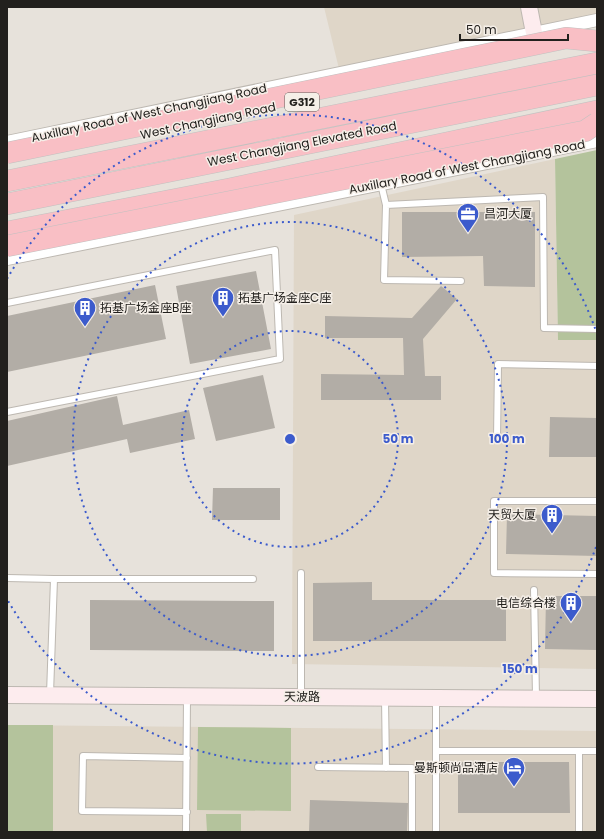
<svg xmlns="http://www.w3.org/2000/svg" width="604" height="839" font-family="Poppins,'Noto Sans SC',sans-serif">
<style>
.built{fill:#dfd6c8}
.green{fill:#b4c39c}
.building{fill:#b2ada6}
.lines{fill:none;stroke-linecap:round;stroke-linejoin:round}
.lane-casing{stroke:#bdb8b1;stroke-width:8}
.street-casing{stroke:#bdb8b1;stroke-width:14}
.secondary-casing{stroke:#bdb8b1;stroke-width:18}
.highway-casing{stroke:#c1c1c0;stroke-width:22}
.lane{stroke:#fff;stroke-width:6}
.street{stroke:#fff;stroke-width:12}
.secondary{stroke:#fdecee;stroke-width:16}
.highway{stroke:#f9bfc5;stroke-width:21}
.highway-bridge-casing{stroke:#c1c1c0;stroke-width:22;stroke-linecap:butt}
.highway-bridge{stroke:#f9bfc5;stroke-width:21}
.ring{fill:none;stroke:#3c5bcc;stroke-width:2;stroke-dasharray:2 4}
.labels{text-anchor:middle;stroke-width:3;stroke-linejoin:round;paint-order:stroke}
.shield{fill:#f5efe8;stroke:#615e5a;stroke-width:1}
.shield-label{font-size:11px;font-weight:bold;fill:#22201d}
.street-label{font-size:12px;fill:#22201d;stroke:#f5efe8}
.poi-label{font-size:12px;fill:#22201d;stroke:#f5efe8;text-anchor:start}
.centre{fill:#3c5bcc;stroke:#f5efe8;stroke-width:2}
.ring-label{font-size:12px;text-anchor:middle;font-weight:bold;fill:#3c5bcc;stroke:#f5efe8;stroke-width:3;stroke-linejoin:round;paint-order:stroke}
</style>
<rect width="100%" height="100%" fill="#e7e2db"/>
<path class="built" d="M324,7H597V20L340,73Z
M555,159L558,340H597V669L292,664L294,215Z
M7,725L597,731V832H7Z"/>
<path class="green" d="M597,150V340H558L555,159Z
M7,725H53V832H7Z
M198,727L291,728V811L197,810Z
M206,814H241V832H207Z"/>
<path class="building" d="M402,212H535V287L484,286L483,256L402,257Z
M256,271L271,349L190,364L176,286Z
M155,285L166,339L7,372V316Z
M441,286L457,299L423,339L425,376H441V400H321V374L404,375L403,338H325V316L412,318Z
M263,375L275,428L216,441L203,388Z
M117,396L123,425L189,410L195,439L130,453L127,439L7,466V421Z
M550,417L597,418V457H549Z
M213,488H280V520H212Z
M507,514L597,516V556L506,554Z
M372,582V600H506V641H313V583Z
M546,596H597V650L545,649Z
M90,600L274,601V651L90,650Z
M458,762H569L570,813H458Z
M310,800L408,803L407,832H309Z"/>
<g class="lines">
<g class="lane-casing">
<path id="lane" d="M381,184L386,205L543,197L544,328L597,329
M386,205L384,280L461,281
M7,303L275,250L280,359L7,412
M497,439L498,364L597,366
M597,501H494V573L597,574
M301,573V696
M7,578L54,579
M534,590L536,697
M50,694L54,579H253
M385,698L386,768
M436,698V832
M436,751H579V832
M579,751H597
M318,767L412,768V832
M187,812L82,811L83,756L187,758
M186,832L187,697"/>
</g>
<g class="street-casing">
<path id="street" d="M7,142L597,20
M7,259L597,141"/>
</g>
<g class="secondary-casing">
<path id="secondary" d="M529,7L534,33
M7,695L597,699"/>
</g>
<g class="highway-casing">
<path id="highway" d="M7,181L597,63
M7,204L597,85
M7,232L229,189L597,111"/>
</g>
<use href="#lane" class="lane"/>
<use href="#street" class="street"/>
<use href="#secondary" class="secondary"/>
<use href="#highway" class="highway"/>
<g class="highway-bridge-casing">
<path id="highway-bridge" d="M7,153L566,38L597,41
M7,246L585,131L597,123"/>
</g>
<use href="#highway-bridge" class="highway-bridge"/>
</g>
<g class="ring">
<circle cx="290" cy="439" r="108"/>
<circle cx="290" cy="439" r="217"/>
<path d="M596 547A325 325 0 0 1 7 599M7 279A325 325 0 0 1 596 331"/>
</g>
<defs>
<g id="office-pin" transform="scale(1.15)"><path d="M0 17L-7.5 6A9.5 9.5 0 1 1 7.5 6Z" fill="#3c5bcc" stroke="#f5efe8"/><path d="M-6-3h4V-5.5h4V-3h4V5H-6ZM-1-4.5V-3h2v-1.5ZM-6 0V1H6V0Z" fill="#fff"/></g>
<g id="building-pin" transform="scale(1.15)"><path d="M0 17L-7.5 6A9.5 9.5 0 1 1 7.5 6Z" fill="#3c5bcc" stroke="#f5efe8"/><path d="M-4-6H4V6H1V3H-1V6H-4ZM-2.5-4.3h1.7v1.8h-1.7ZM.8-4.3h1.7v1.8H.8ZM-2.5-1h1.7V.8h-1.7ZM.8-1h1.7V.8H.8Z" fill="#fff"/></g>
<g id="hotel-pin" transform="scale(1.15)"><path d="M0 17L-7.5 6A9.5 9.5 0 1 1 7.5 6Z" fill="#3c5bcc" stroke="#f5efe8"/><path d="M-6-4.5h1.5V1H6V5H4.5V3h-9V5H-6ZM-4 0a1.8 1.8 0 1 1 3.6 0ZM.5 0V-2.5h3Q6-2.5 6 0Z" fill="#fff"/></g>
</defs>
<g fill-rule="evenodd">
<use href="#office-pin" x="468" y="214"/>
<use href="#building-pin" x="223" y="298"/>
<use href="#building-pin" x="85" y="308"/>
<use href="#building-pin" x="552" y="515"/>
<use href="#building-pin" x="571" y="603"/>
<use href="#hotel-pin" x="514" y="768"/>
</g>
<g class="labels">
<rect class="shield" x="285" y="93" width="34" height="18" rx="3"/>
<g class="shield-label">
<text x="302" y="106">G312</text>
</g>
<g class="street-label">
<text transform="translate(149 113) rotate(-12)" y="4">Auxillary Road of West Changjiang Road</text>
<text transform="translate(208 121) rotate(-12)" y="4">West Changjiang Road</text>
<text transform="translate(302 144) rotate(-11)" y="4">West Changjiang Elevated Road</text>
<text transform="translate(467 167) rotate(-11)" y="4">Auxillary Road of West Changjiang Road</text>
<text x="302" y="701">天波路</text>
</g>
<g class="poi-label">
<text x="484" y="218">昌河大厦</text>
<text x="238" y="302">拓基广场金座C座</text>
<text x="100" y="312">拓基广场金座B座</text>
<text x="536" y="519" text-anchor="end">天贸大厦</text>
<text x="556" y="607" text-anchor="end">电信综合楼</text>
<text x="498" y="772" text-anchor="end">曼斯顿尚品酒店</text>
</g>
</g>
<circle cx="290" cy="439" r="6" class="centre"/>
<g class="ring-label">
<text x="398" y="443">50 m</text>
<text x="507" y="443">100 m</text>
<text x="520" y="673">150 m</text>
</g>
<rect width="604" height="839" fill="none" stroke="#22201d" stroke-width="16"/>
<path d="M460 34v6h108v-6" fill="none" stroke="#22201d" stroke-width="2"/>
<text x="466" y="34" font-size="12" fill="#22201d" stroke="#f5efe8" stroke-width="3" paint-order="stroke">50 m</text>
</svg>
